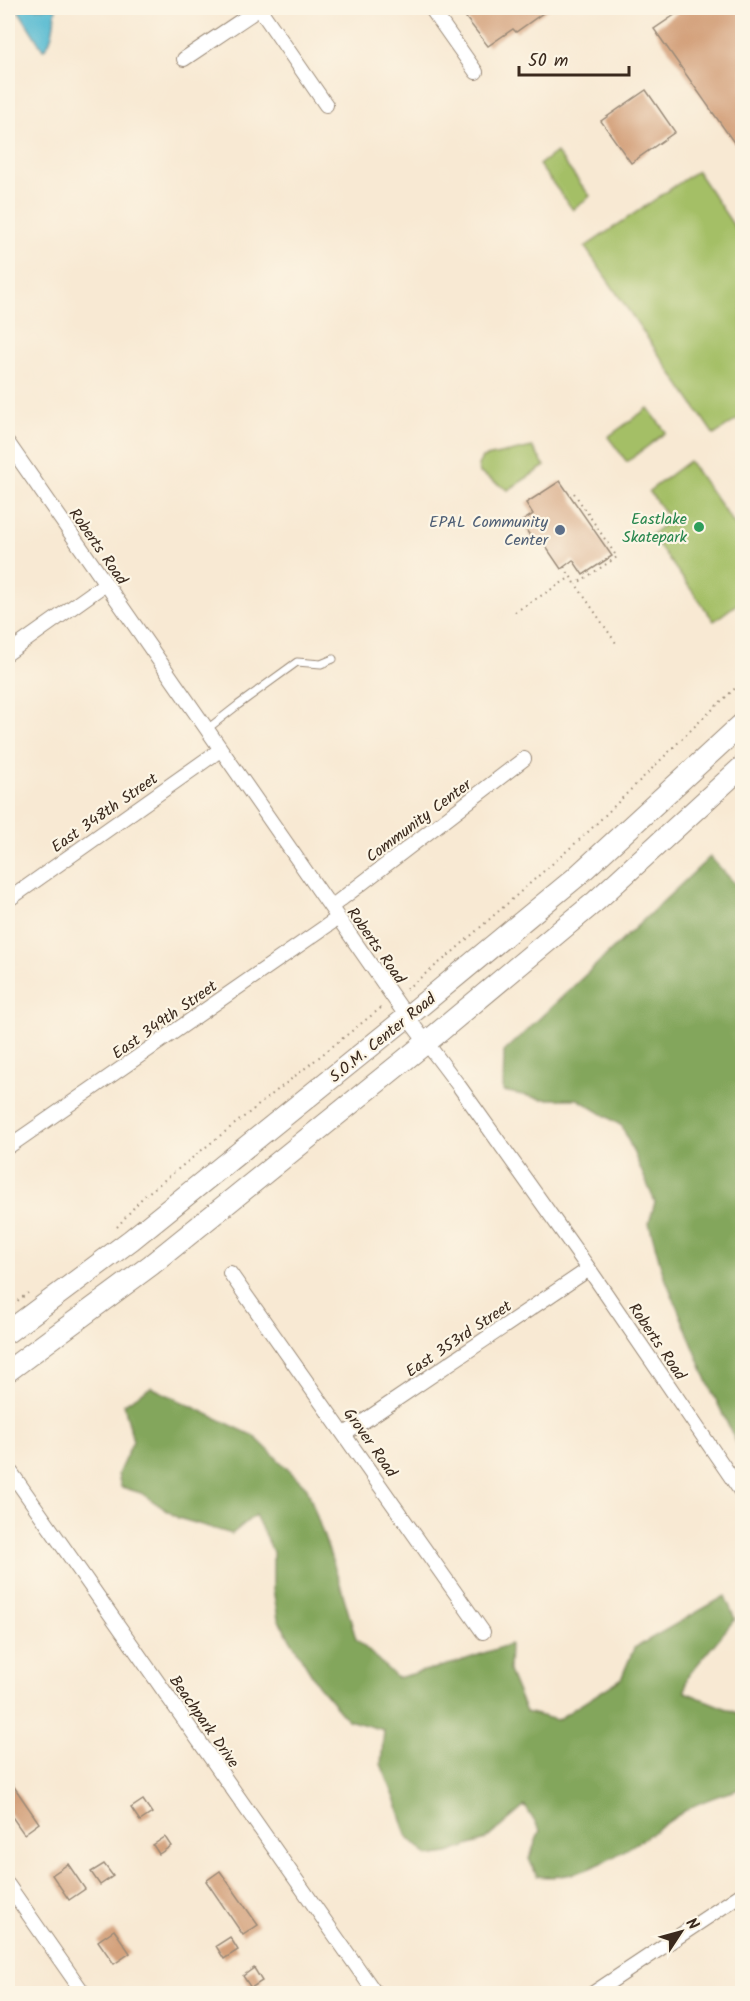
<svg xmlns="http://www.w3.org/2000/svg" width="750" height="2001" font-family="Kalam,sans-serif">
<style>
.green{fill:#a4bf66;stroke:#707442;stroke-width:1.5}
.forest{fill:#83a65b;stroke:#5f683c;stroke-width:1.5}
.water{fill:#53b9d1;stroke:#477278;stroke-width:1.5}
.building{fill:#d4a27d}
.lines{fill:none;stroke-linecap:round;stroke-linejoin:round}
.service-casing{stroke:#9a8a78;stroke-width:9}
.minor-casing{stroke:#9a8a78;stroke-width:16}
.primary-casing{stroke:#9a8a78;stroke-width:23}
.path{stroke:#9a8a78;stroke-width:2;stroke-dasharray:1.5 4.5;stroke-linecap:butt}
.service{stroke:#fff;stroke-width:7}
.minor{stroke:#fff;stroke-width:14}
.primary{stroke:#fff;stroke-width:21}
.leisure-dot{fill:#2e9e5b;stroke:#fcf5e5;stroke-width:2}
.service-dot{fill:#5c6f8a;stroke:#fcf5e5;stroke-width:2}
.labels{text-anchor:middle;stroke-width:4.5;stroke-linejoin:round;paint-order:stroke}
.leisure-label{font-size:16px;fill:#27864d;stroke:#fcf5e5;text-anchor:end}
.service-label{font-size:16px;fill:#4e5e75;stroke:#fcf5e5;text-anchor:end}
.street-label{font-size:16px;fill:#3b2a1e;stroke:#fcf5e5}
</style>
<rect width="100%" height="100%" fill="#fcf5e5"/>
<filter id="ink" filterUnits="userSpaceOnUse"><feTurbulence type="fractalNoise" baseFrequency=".0167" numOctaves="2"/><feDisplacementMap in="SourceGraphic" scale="12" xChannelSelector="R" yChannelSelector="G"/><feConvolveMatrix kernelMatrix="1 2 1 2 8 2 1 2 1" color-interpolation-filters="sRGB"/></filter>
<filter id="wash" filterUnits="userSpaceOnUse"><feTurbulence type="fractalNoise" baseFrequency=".008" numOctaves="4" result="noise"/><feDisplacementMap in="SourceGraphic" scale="24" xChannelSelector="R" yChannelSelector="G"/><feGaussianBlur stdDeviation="1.35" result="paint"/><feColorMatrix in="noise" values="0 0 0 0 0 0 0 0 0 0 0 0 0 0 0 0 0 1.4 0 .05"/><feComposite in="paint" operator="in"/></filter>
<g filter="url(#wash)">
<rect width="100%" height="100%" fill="#f8e9d3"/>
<path class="green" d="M556,152L590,196L573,210L539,165Z
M697,171L742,238V416L714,435L585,247Z
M648,408L666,432L627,462L608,437Z
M532,447L545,466L508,490L480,473L478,465L482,458Z
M689,461L742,535V600L714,621L651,535L670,520L649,491Z"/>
<path class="forest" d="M710,857L742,891V1452L739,1448L708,1383L662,1270L649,1223L655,1202L622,1126L578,1099H542L503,1091L504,1052Z
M151,1387L254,1436L307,1488L339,1580L356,1639L397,1678L455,1663L510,1644L509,1671L526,1712L557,1720L621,1679L634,1648L725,1596L735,1619L687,1677L685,1692L742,1715V1789C729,1791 697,1803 686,1810C645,1836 589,1884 537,1876L529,1859L540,1830L525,1806L485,1840L448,1853L428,1856L406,1835L398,1806L381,1764L384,1730L348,1720L318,1685L278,1619L273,1589V1552L255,1515L232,1534L178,1518L141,1493L121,1487L118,1474L133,1441L124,1404Z"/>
<path class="water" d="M17,8H56C54,20 54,42 43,50Z"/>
<g id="blocks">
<path class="building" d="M481,8H550L516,32L513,29L488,46L466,18Z
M685,8H742V154L654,29Z
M646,90L675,132L631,163L601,121Z
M560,481L612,556L583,575L573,560L561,569L540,538L534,542L521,522L533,514L526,503Z
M8,1778L39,1823L24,1834L8,1811Z
M143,1800L152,1813L140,1821L131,1808Z
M165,1837L171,1846L159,1854L153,1845Z
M68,1864L85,1889L69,1900L52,1875Z
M104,1864L113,1876L100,1885L91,1872Z
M220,1871L258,1925L243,1935L206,1881Z
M114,1930L130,1953L114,1964L98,1941Z
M230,1937L238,1950L224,1959L216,1946Z
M254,1968L262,1981L251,1988L243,1976Z"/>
</g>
</g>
<g filter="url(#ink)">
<use href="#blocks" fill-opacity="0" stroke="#9a8a78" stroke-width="1.5"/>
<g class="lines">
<g class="service-casing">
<path id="service" d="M206,730L238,705L297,662L321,664L333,659"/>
</g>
<g class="minor-casing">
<path id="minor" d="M259,8L326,105
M431,8L476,72
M184,59L260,8
M8,443L407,1017L459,1086L589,1269L742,1493
M8,653L105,584
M8,900L220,750
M331,907L524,759
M8,1147L338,918
M230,1273L483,1632
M345,1434L589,1269
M8,1468L376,1994
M8,1885L84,1994
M592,1994L742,1894"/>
</g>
<g class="primary-casing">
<path id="primary" d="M8,1332L131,1240L407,1017L575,878L742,724
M8,1371L151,1265L427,1042L596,901L742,767"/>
</g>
<path class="path" d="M574,493L617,557L576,584
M564,567L618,646
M515,612L571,577
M406,989L448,956L587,833L700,721L742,682
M117,1227L143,1197L382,1007
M8,1308L28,1293"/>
<use href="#service" class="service"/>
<use href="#minor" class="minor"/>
<use href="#primary" class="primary"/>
</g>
</g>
<circle class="leisure-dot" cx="699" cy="527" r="6"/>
<circle class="service-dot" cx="560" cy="530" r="6"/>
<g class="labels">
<g class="leisure-label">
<text x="687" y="524">Eastlake<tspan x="687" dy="18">Skatepark</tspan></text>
</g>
<g class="service-label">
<text x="548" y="527">EPAL Community<tspan x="548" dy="18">Center</tspan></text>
</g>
<g class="street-label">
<text transform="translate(99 546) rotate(55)" y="6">Roberts Road</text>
<text transform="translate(104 812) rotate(-35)" y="6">East 348th Street</text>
<text transform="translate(418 820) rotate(-37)" y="6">Community Center</text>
<text transform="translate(377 945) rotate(55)" y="6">Roberts Road</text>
<text transform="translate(164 1019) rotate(-35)" y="6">East 349th Street</text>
<text transform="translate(382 1037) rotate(-39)" y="6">S.O.M. Center Road</text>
<text transform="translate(458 1338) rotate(-34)" y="6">East 353rd Street</text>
<text transform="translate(658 1341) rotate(56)" y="6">Roberts Road</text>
<text transform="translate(371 1442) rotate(55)" y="6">Grover Road</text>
<text transform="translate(205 1721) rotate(55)" y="6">Beachpark Drive</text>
</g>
</g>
<rect width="750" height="2001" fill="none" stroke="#fcf5e5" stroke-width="30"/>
<g transform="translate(681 1932) rotate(54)" stroke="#fcf5e5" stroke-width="4.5" paint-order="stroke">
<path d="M0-4.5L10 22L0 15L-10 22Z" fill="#3b2a1e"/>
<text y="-9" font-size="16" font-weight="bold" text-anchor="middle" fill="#3b2a1e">N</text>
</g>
<path d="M519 66v9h110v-9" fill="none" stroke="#3b2a1e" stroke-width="3"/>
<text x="528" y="66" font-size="18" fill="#3b2a1e" stroke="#fcf5e5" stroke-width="4.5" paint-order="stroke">50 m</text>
</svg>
